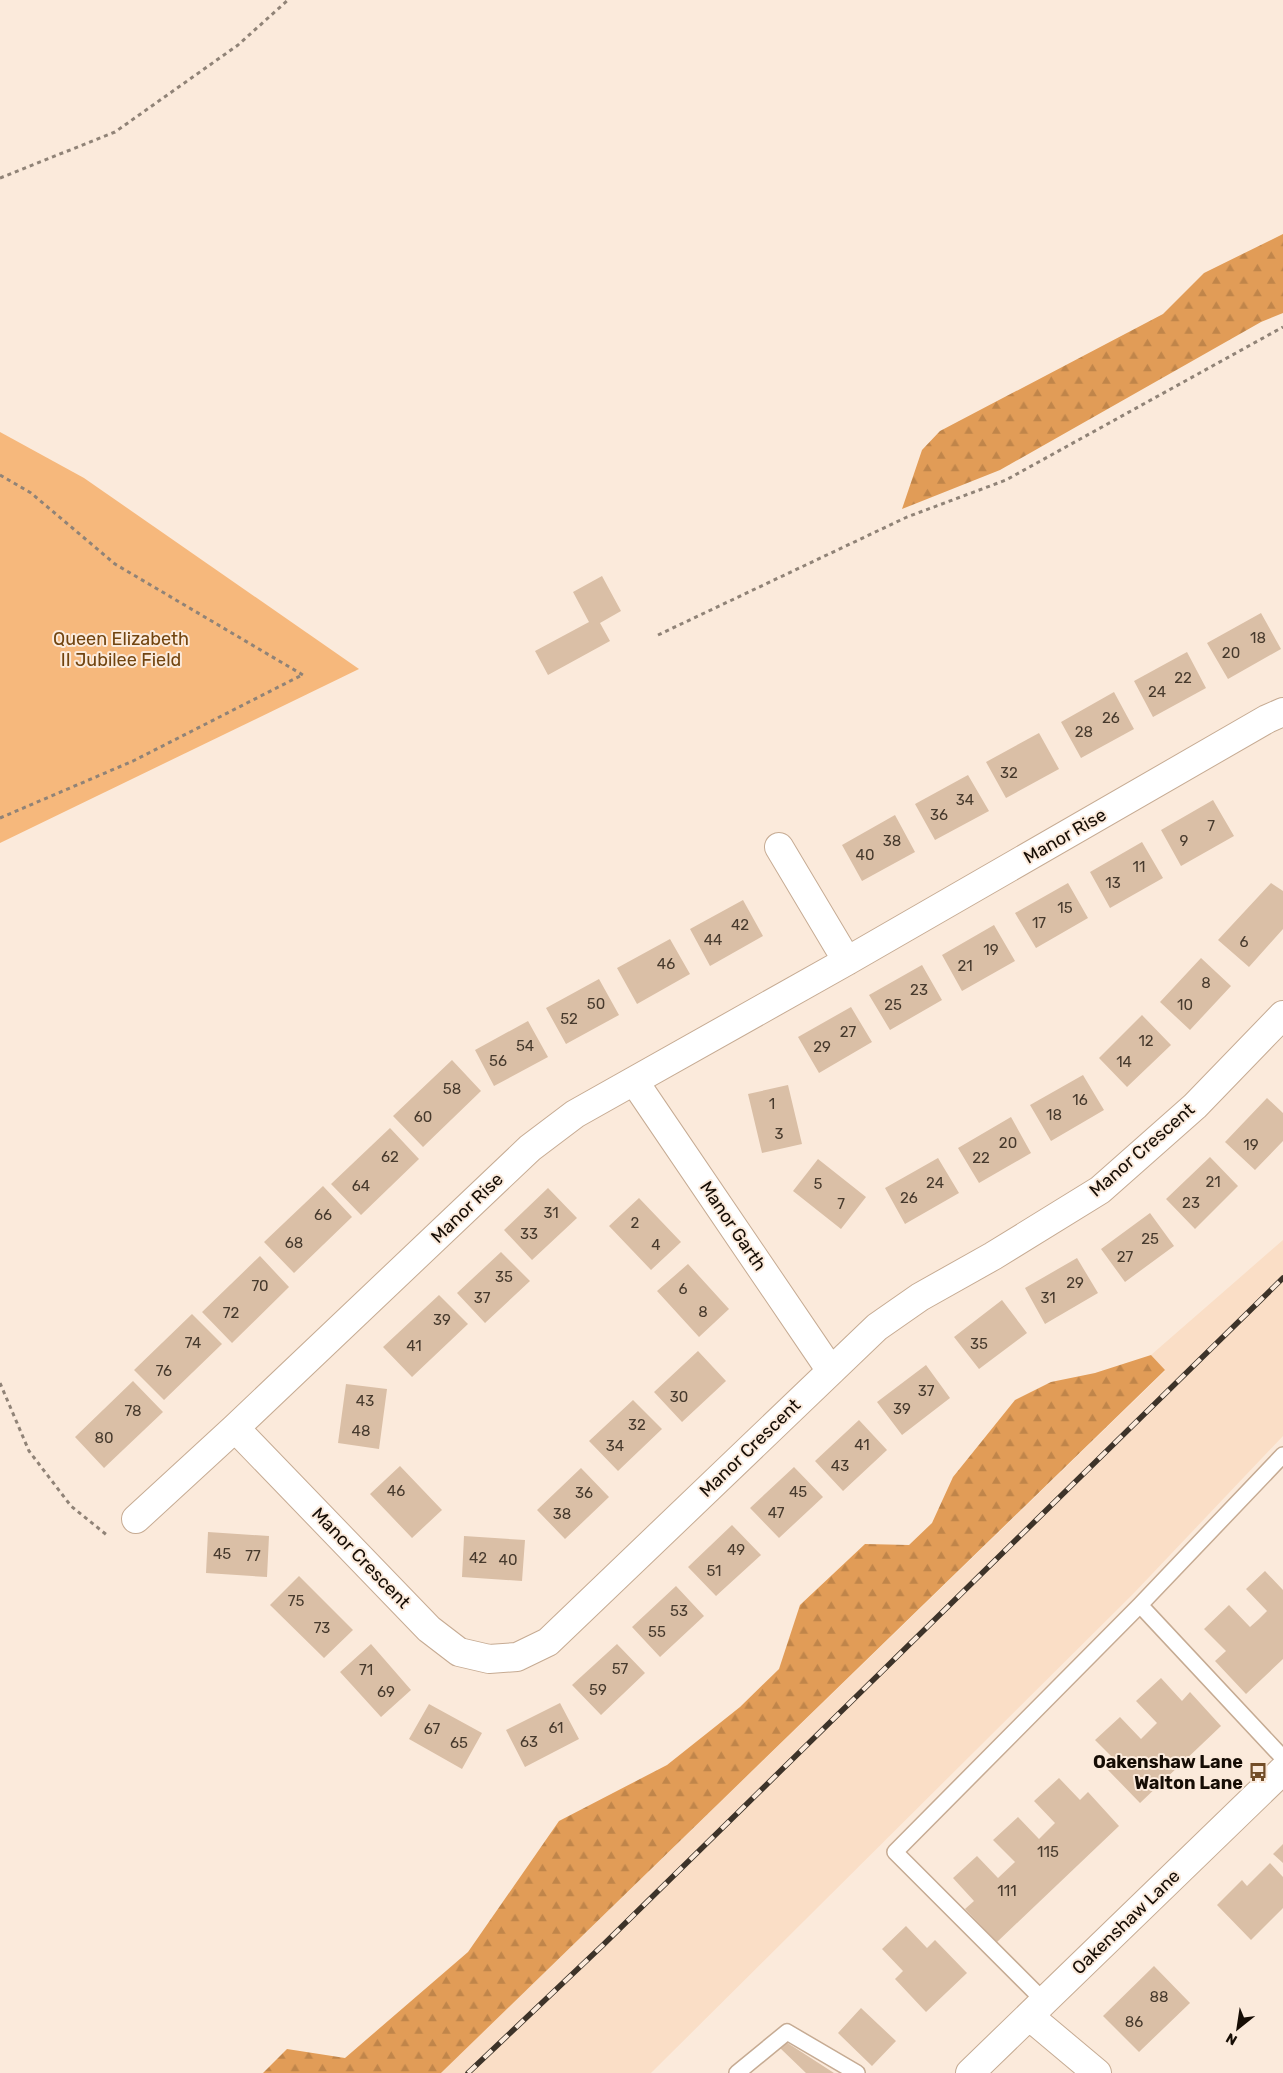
<svg xmlns="http://www.w3.org/2000/svg" width="1283" height="2073" font-family="Rubik,sans-serif">
<style>
.built{fill:#fadec6}
.green{fill:#f6b87c}
.forest{fill:url(#forest-firs)}
.building{fill:#dabfa6}
.lines{fill:none;stroke-linecap:round;stroke-linejoin:round}
.service-casing{stroke:#c6ab93;stroke-width:18}
.minor-casing{stroke:#c6ab93;stroke-width:30}
.tertiary-casing{stroke:#c6ab93;stroke-width:30}
.path{stroke:#908377;stroke-width:3;stroke-dasharray:4 4;stroke-linecap:butt}
.service{stroke:#fff;stroke-width:15}
.minor{stroke:#fff;stroke-width:28}
.tertiary{stroke:#fff;stroke-width:28}
.rail-casing{stroke:#3d3329;stroke-width:5.5}
.rail{stroke:#fbeadb;stroke-width:4;stroke-dasharray:11;stroke-linecap:butt}
.labels{text-anchor:middle;stroke-width:4;stroke-linejoin:round;paint-order:stroke}
.number-label{font-size:15px;fill:#473a2d}
.park-label{font-size:18px;fill:#71440f;stroke:#fbeadb}
.street-label{font-size:18px;fill:#160d05;stroke:#fbeadb}
.poi-label{font-size:18px;font-weight:bold;fill:#160d05;stroke:#fbeadb;text-anchor:end}
</style>
<defs>
<pattern id="forest-firs" width="22" height="20" patternUnits="userSpaceOnUse" patternTransform="scale(1.25)"><rect width="22" height="20" fill="#e19c57"/><path d="M5 1l3.5 6h-7zM16 11l3.5 6h-7z" fill="#c0854a"/></pattern>
</defs>
<rect width="100%" height="100%" fill="#fbeadb"/>
<path class="built" d="M1283,1240V1436L1133,1594L651,2073H441L1165,1371L1151,1355Z"/>
<path class="green" d="M0,432L84,478L359,669L0,843Z"/>
<path class="forest" d="M1283,234V313L1261,322L1000,470L902,509L922,450L940,431L1163,314L1204,273Z
M1151,1355L1165,1370L441,2073H263L287,2049L345,2058L468,1952L559,1821L667,1765L740,1707L779,1669L800,1605L865,1544L909,1545L932,1523L953,1477L1015,1400L1051,1382L1095,1373Z"/>
<path class="building" d="M602,576L621,611L600,623L610,641L548,675L535,651L589,622L573,592Z
M1261,613L1281,649L1228,679L1207,643Z
M1187,652L1206,688L1153,717L1134,681Z
M1114,692L1134,729L1081,758L1061,722Z
M1039,733L1059,769L1006,798L986,762Z
M968,775L989,811L935,840L915,804Z
M1213,800L1234,836L1181,866L1161,830Z
M895,815L915,852L862,881L842,845Z
M1142,842L1163,878L1110,908L1090,872Z
M1068,883L1088,918L1036,948L1015,913Z
M1271,883L1283,891V929L1249,967L1218,940Z
M743,900L763,936L710,966L690,929Z
M994,925L1015,961L962,991L942,955Z
M670,939L690,974L637,1004L617,968Z
M1201,958L1231,986L1190,1030L1160,1002Z
M922,965L942,1000L890,1030L869,995Z
M599,979L619,1015L566,1044L546,1008Z
M851,1007L872,1042L819,1073L798,1037Z
M1142,1015L1171,1045L1127,1087L1099,1058Z
M528,1021L548,1057L494,1086L475,1050Z
M452,1060L481,1091L423,1147L393,1116Z
M1083,1075L1104,1110L1051,1141L1030,1105Z
M788,1085L802,1144L762,1153L748,1094Z
M1267,1098L1283,1113V1141L1255,1170L1225,1142Z
M1011,1117L1031,1153L979,1183L958,1148Z
M390,1128L419,1159L361,1215L331,1184Z
M1210,1157L1238,1186L1195,1229L1166,1199Z
M938,1158L959,1193L905,1224L885,1188Z
M818,1159L866,1197L841,1229L793,1191Z
M323,1186L352,1217L294,1273L264,1242Z
M548,1188L577,1218L532,1260L504,1230Z
M639,1198L681,1242L651,1270L609,1226Z
M1150,1213L1174,1246L1125,1282L1101,1249Z
M501,1252L530,1281L485,1323L457,1293Z
M260,1256L289,1287L232,1343L202,1312Z
M1077,1258L1098,1293L1045,1324L1025,1288Z
M688,1264L729,1309L699,1337L657,1291Z
M439,1295L468,1324L412,1377L383,1347Z
M1002,1300L1027,1333L979,1369L954,1337Z
M192,1314L222,1344L164,1400L134,1370Z
M698,1351L726,1381L682,1422L654,1392Z
M926,1365L950,1398L902,1435L877,1402Z
M133,1381L163,1412L104,1468L75,1437Z
M346,1384L387,1389L379,1449L338,1443Z
M633,1400L662,1429L618,1471L589,1441Z
M859,1420L887,1450L843,1491L815,1461Z
M400,1466L442,1510L412,1538L370,1494Z
M794,1467L823,1497L779,1538L750,1508Z
M581,1468L609,1497L565,1539L537,1510Z
M732,1525L761,1555L716,1596L688,1567Z
M208,1532L269,1536L267,1577L206,1573Z
M464,1536L525,1540L522,1581L462,1577Z
M1265,1571L1283,1590V1659L1246,1694L1215,1661L1226,1651L1204,1629L1229,1605L1250,1627L1259,1619L1267,1611L1246,1589Z
M299,1576L353,1630L324,1658L270,1605Z
M676,1586L704,1616L660,1657L632,1627Z
M371,1644L411,1690L381,1717L340,1672Z
M617,1644L645,1673L601,1715L572,1685Z
M1161,1678L1182,1701L1190,1692L1221,1726L1140,1803L1108,1770L1117,1762L1095,1740L1120,1717L1141,1739L1157,1723L1136,1701Z
M560,1703L579,1739L525,1767L506,1730Z
M429,1704L482,1733L462,1769L409,1739Z
M1059,1778L1080,1800L1088,1792L1119,1826L997,1942L965,1909L974,1901L953,1878L977,1856L998,1878L1015,1862L993,1840L1018,1817L1039,1839L1055,1823L1034,1801Z
M1283,1844V1863L1273,1854Z
M1270,1863L1283,1877V1908L1251,1940L1217,1905L1242,1880L1247,1886Z
M906,1926L927,1948L935,1940L967,1973L926,2012L895,1979L903,1971L882,1949Z
M1154,1966L1190,2003L1139,2052L1103,2016Z
M861,2008L896,2041L872,2066L838,2033Z
M786,2042L834,2073H806L780,2048Z"/>
<g class="lines">
<g class="service-casing">
<path id="service" d="M1140,1605L1283,1758
M1044,2001L895,1852L1140,1605L1283,1455
M737,2073L787,2032L857,2073"/>
</g>
<g class="minor-casing">
<path id="minor" d="M779,847L847,961
M634,1081L831,1371
M235,1428L429,1629L459,1652L489,1659L517,1657L548,1642L877,1327L920,1297L993,1256L1100,1190L1195,1106L1283,1015
M136,1519L235,1428L530,1148L575,1114L847,961L1267,719L1283,712"/>
</g>
<g class="tertiary-casing">
<path id="tertiary" d="M1029,2016L1097,2073
M970,2073L1283,1770"/>
</g>
<path class="path" d="M0,178L115,132L238,45L288,0
M0,475L31,493L115,564L303,675
M658,635L907,517L1006,480L1283,327
M0,818L133,761L302,675
M0,1383L29,1451L71,1506L108,1536"/>
<use href="#service" class="service"/>
<use href="#minor" class="minor"/>
<use href="#tertiary" class="tertiary"/>
<g class="rail-casing">
<path id="rail" d="M468,2073L603,1945L1283,1278"/>
</g>
<use href="#rail" class="rail"/>
</g>
<defs>
<g id="bus-bare" transform="scale(1.5)"><path d="M-5-6H5V4H4V6H2V4H-2V6H-4V4H-5ZM-3.5-4V0h7V-4ZM-3.5 1.2v1.5H-2V1.2ZM2 1.2v1.5H3.5V1.2Z" fill="#724d28" stroke="#fbeadb" stroke-width="2.5" paint-order="stroke"/></g>
</defs>
<g fill-rule="evenodd">
<use href="#bus-bare" x="1258" y="1772"/>
</g>
<g class="labels">
<g class="number-label">
<text x="1258" y="643">18</text>
<text x="1231" y="658">20</text>
<text x="1183" y="683">22</text>
<text x="1157" y="697">24</text>
<text x="1111" y="723">26</text>
<text x="1084" y="737">28</text>
<text x="1009" y="778">32</text>
<text x="965" y="805">34</text>
<text x="939" y="820">36</text>
<text x="1211" y="831">7</text>
<text x="892" y="846">38</text>
<text x="1184" y="846">9</text>
<text x="865" y="860">40</text>
<text x="1139" y="872">11</text>
<text x="1113" y="888">13</text>
<text x="1065" y="913">15</text>
<text x="1039" y="928">17</text>
<text x="740" y="930">42</text>
<text x="713" y="945">44</text>
<text x="1244" y="947">6</text>
<text x="991" y="955">19</text>
<text x="666" y="969">46</text>
<text x="965" y="971">21</text>
<text x="1206" y="988">8</text>
<text x="919" y="995">23</text>
<text x="596" y="1009">50</text>
<text x="893" y="1010">25</text>
<text x="1185" y="1010">10</text>
<text x="569" y="1024">52</text>
<text x="848" y="1037">27</text>
<text x="1146" y="1046">12</text>
<text x="525" y="1051">54</text>
<text x="822" y="1052">29</text>
<text x="498" y="1066">56</text>
<text x="1124" y="1067">14</text>
<text x="452" y="1094">58</text>
<text x="1080" y="1105">16</text>
<text x="772" y="1109">1</text>
<text x="1054" y="1120">18</text>
<text x="423" y="1122">60</text>
<text x="779" y="1139">3</text>
<text x="1008" y="1148">20</text>
<text x="1251" y="1150">19</text>
<text x="390" y="1162">62</text>
<text x="981" y="1163">22</text>
<text x="1213" y="1187">21</text>
<text x="935" y="1188">24</text>
<text x="818" y="1189">5</text>
<text x="361" y="1191">64</text>
<text x="909" y="1203">26</text>
<text x="1191" y="1208">23</text>
<text x="841" y="1209">7</text>
<text x="551" y="1218">31</text>
<text x="323" y="1220">66</text>
<text x="635" y="1228">2</text>
<text x="529" y="1239">33</text>
<text x="1150" y="1244">25</text>
<text x="294" y="1248">68</text>
<text x="656" y="1250">4</text>
<text x="1125" y="1262">27</text>
<text x="504" y="1282">35</text>
<text x="1075" y="1288">29</text>
<text x="260" y="1291">70</text>
<text x="683" y="1294">6</text>
<text x="482" y="1303">37</text>
<text x="1048" y="1303">31</text>
<text x="703" y="1317">8</text>
<text x="231" y="1318">72</text>
<text x="442" y="1325">39</text>
<text x="193" y="1348">74</text>
<text x="979" y="1349">35</text>
<text x="414" y="1351">41</text>
<text x="164" y="1376">76</text>
<text x="926" y="1396">37</text>
<text x="679" y="1402">30</text>
<text x="365" y="1406">43</text>
<text x="902" y="1414">39</text>
<text x="133" y="1416">78</text>
<text x="637" y="1430">32</text>
<text x="361" y="1436">48</text>
<text x="104" y="1443">80</text>
<text x="862" y="1450">41</text>
<text x="615" y="1451">34</text>
<text x="840" y="1471">43</text>
<text x="396" y="1496">46</text>
<text x="798" y="1497">45</text>
<text x="584" y="1498">36</text>
<text x="776" y="1518">47</text>
<text x="562" y="1519">38</text>
<text x="736" y="1555">49</text>
<text x="222" y="1559">45</text>
<text x="253" y="1561">77</text>
<text x="478" y="1563">42</text>
<text x="508" y="1565">40</text>
<text x="714" y="1576">51</text>
<text x="296" y="1606">75</text>
<text x="679" y="1616">53</text>
<text x="322" y="1633">73</text>
<text x="657" y="1637">55</text>
<text x="620" y="1674">57</text>
<text x="366" y="1675">71</text>
<text x="598" y="1695">59</text>
<text x="386" y="1697">69</text>
<text x="556" y="1733">61</text>
<text x="432" y="1734">67</text>
<text x="529" y="1747">63</text>
<text x="459" y="1748">65</text>
<text x="1048" y="1857">115</text>
<text x="1007" y="1896">111</text>
<text x="1159" y="2002">88</text>
<text x="1134" y="2027">86</text>
</g>
<g class="park-label">
<text x="121" y="645">Queen Elizabeth<tspan x="121" dy="21">II Jubilee Field</tspan></text>
</g>
<g class="street-label">
<text transform="translate(1065 836) rotate(-30)" y="6">Manor Rise</text>
<text transform="translate(1142 1150) rotate(-41)" y="6">Manor Crescent</text>
<text transform="translate(467 1208) rotate(-44)" y="6">Manor Rise</text>
<text transform="translate(733 1226) rotate(56)" y="6">Manor Garth</text>
<text transform="translate(750 1448) rotate(-44)" y="6">Manor Crescent</text>
<text transform="translate(361 1558) rotate(46)" y="6">Manor Crescent</text>
<text transform="translate(1126 1922) rotate(-44)" y="6">Oakenshaw Lane</text>
</g>
<g class="poi-label">
<text x="1243" y="1768">Oakenshaw Lane<tspan x="1243" dy="21">Walton Lane</tspan></text>
</g>
</g>
<g transform="translate(1238 2028) rotate(210)" stroke="#fbeadb" stroke-width="4" paint-order="stroke">
<path d="M0-4L9 19L0 12L-9 19Z" fill="#160d05"/>
<text y="-8" font-size="14" font-weight="bold" text-anchor="middle" fill="#160d05">N</text>
</g>
</svg>
